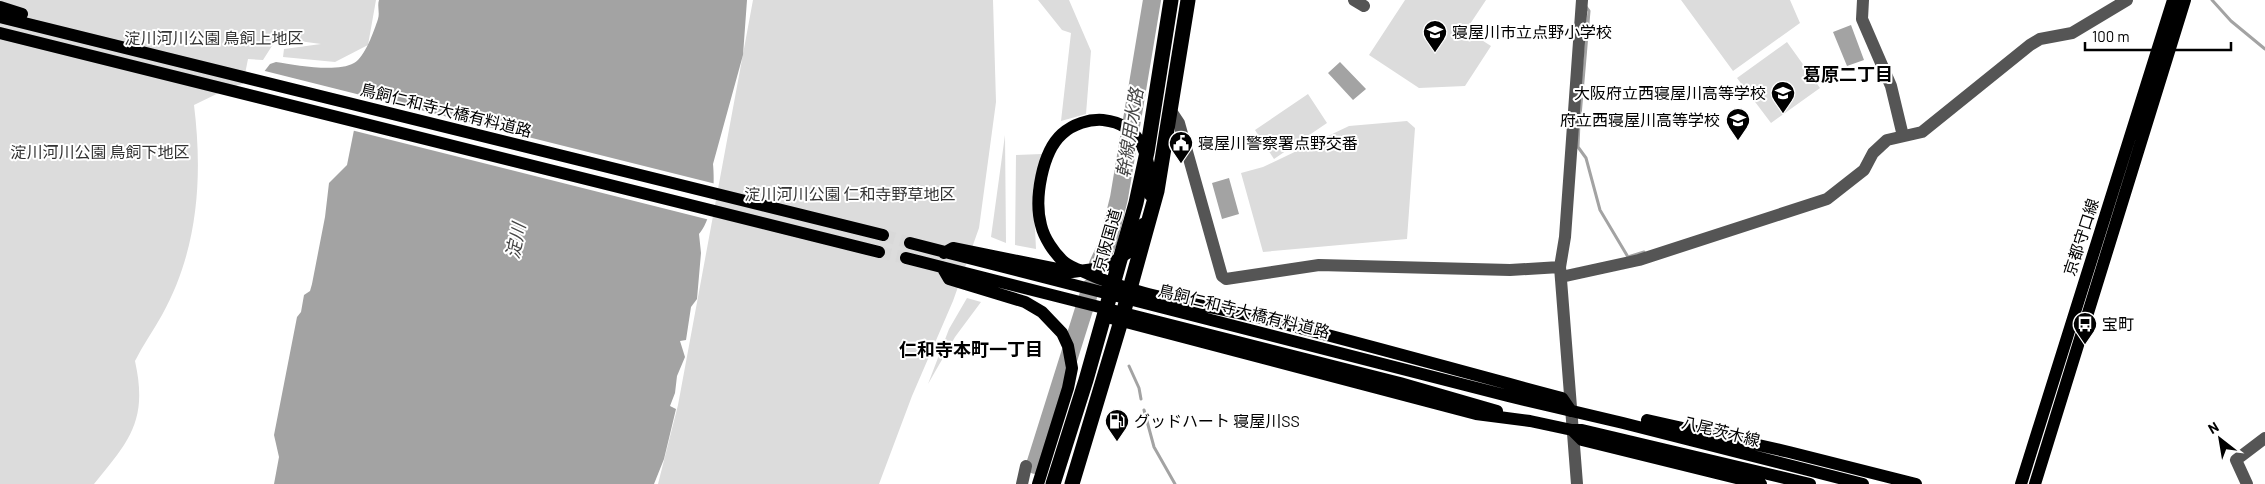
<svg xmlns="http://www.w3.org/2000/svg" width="2265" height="484" font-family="Barlow,'Noto Sans JP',sans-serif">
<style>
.green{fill:#dcdcdc}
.water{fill:#a3a3a3}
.pier{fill:#fff}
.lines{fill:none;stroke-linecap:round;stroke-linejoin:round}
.stream{stroke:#a3a3a3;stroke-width:3}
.river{stroke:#a3a3a3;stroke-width:18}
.major-tunnel{stroke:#d9d9d9;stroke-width:12;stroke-dasharray:12 6;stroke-linecap:butt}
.minor{stroke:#555;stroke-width:12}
.major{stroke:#000;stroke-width:12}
.highway{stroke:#000;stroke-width:15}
.labels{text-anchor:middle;stroke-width:4;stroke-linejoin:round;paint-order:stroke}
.poi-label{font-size:16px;fill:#000;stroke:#fff;text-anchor:start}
.park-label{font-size:16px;fill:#333;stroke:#fff}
.street-label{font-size:16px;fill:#000;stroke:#fff}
.neighbourhood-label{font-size:18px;font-weight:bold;fill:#000;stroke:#fff}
.water-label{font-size:18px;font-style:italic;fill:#444;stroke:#fff}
</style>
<rect width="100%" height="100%" fill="#fff"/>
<path class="green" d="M0,0H376L368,45L335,62L283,57L284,49L321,44L277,38L263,60L248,59L243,84L231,87L194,105C203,178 198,250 162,315C153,331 143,345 135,361C148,420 130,440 94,484H0Z
M753,0H993L996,102L979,228L953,301L912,396L879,484H658L678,405Z
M1038,0H1069L1091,51L1086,114L1061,121L1071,33L1062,30Z
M1405,0H1486L1466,30L1491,46L1465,86L1419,88L1369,55Z
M1681,0H1790L1800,23L1733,71Z
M1787,42L1820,88L1771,123L1737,78Z
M1308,94L1327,123L1274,159L1255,130Z
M1407,121L1415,128L1407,239L1263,252L1241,173L1263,167L1349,126Z
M1005,135L1006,243L991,237Z
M1042,154L1033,189L1036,249L1015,245L1016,155Z
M967,298L981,302L955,337L928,384L949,329Z"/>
<path class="water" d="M379,0H747L743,55L713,164C715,185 713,218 699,234L701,253L697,299L691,307L686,340L680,341L685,357L677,376L675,393L670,406L676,409L664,459L654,484H274L279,457L274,435L297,317L301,312L304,295L310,291L312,284L325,217L329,183L347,165L357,115L253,86L270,64L276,62C296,65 336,73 354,63C365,57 374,31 378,19C380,13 377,6 379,0Z
M1851,25L1864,60L1847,66L1833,32Z
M1340,62L1366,89L1353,100L1328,73Z
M1229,178L1239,214L1222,219L1212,183Z"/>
<path class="pier" d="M261,70L716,184L710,220L351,130L354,117L252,88L251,85Z"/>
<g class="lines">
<path class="stream" d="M2212,0L2231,21L2265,49
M1580,116L1589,11L1586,7
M1579,122L1578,147L1586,158L1600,210L1628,257L1644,252
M1129,366L1139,388L1141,399
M1144,410L1154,447L1175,484"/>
<path class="river" d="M1098,264L1108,243L1119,198L1152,0
M1035,465L1091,287"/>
<path class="major-tunnel" d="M883,235L910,243
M879,252L906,258"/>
<path class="minor" d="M1354,0L1364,6
M1863,0L1862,19L1891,86L1903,136
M1171,111L1179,123L1222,276L1226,279L1319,265L1510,270L1560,267
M1561,277L1639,260L1827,199L1864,170L1873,153L1887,140L1922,132L2030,45L2040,39L2072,33L2127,0
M1022,484L1026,466
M1577,484L1560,267L1565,237L1582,0
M2247,484L2236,460L2265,438"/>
<path class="major" d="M0,7L22,14
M0,17L883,235
M0,33L879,252
M1150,195C1152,161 1143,124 1103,120C1089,119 1073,124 1062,134C1042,152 1034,199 1041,225C1044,238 1054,253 1064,262C1069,266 1076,269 1082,271C1139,298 1205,304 1265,319C1365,344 1463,372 1562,398L1571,411
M910,243L1508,396L1623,423L1863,484
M944,253L953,248L1072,272L1094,269L1112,263L1129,252L1143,224
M906,258L1400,383L1497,411
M942,267L949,279L1025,302L1042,312L1062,333L1068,346L1072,368L1068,388L1038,484
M1103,316L1476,414L1530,421L1572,430H1582L1810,484
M1647,420L1789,452L1916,484
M1572,430L1582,440L1761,484
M2021,484L2173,0
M2035,484L2185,0"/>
<path class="highway" d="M1053,484L1086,380L1136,203L1147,152L1171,0
M1072,484L1121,321L1157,191L1188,0"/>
</g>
<defs>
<g id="school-pin" transform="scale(1.25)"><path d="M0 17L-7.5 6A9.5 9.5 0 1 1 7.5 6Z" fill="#000" stroke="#fff"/><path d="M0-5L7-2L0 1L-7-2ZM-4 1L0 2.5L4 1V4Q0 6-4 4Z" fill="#fff"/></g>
<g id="civic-pin" transform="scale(1.25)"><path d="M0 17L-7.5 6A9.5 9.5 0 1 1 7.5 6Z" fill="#000" stroke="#fff"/><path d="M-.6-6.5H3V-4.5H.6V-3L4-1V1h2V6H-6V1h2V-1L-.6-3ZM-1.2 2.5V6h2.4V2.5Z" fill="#fff"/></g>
<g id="bus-pin" transform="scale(1.25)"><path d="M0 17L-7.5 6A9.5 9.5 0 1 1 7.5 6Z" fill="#000" stroke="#fff"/><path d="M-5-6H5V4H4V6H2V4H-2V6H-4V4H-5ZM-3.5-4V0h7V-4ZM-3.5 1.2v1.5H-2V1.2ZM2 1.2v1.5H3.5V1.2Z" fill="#fff"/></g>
<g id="fuel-pin" transform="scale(1.25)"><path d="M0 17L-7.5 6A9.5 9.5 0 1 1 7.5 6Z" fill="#000" stroke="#fff"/><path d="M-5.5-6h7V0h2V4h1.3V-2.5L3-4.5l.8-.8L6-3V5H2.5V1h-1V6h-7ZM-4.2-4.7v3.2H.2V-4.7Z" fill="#fff"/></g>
</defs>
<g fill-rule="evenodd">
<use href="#school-pin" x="1435" y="32"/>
<use href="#school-pin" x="1783" y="93"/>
<use href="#school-pin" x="1738" y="120"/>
<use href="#civic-pin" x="1181" y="143"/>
<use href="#bus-pin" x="2085" y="324"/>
<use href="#fuel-pin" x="1117" y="421"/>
</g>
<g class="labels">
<g class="poi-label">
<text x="1452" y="38">寝屋川市立点野小学校</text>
<text x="1766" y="99" text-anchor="end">大阪府立西寝屋川高等学校</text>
<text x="1720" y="126" text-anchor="end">府立西寝屋川高等学校</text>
<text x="1198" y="149">寝屋川警察署点野交番</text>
<text x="2102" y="330">宝町</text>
<text x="1134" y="427">グッドハート 寝屋川SS</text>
</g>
<g class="park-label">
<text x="214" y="44">淀川河川公園 鳥飼上地区</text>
<text x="100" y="158">淀川河川公園 鳥飼下地区</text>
<text x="850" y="200">淀川河川公園 仁和寺野草地区</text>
</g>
<g class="street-label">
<text transform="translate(446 110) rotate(14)" y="6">鳥飼仁和寺大橋有料道路</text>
<text transform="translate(2081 237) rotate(-72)" y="6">京都守口線</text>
<text transform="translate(1107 240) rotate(-74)" y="6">京阪国道</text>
<text transform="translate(1244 311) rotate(14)" y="6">鳥飼仁和寺大橋有料道路</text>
<text transform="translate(1721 431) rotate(14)" y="6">八尾茨木線</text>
</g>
<g class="neighbourhood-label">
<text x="1848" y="81">葛原二丁目</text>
<text x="971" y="356">仁和寺本町一丁目</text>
</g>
<g class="water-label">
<text transform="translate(1130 133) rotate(-81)" y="6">幹線用水路</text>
<text transform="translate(516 241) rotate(-79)" y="6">淀川</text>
</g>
</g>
<g transform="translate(2220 439) rotate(329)" stroke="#ffffff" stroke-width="4" paint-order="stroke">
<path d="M0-4L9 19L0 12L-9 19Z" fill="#000000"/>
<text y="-8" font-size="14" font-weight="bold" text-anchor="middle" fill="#000000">N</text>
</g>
<path d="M2085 42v8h146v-8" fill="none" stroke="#000000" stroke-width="2.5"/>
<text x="2092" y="42" font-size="15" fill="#000000" stroke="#ffffff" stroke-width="4" paint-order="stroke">100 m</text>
</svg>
